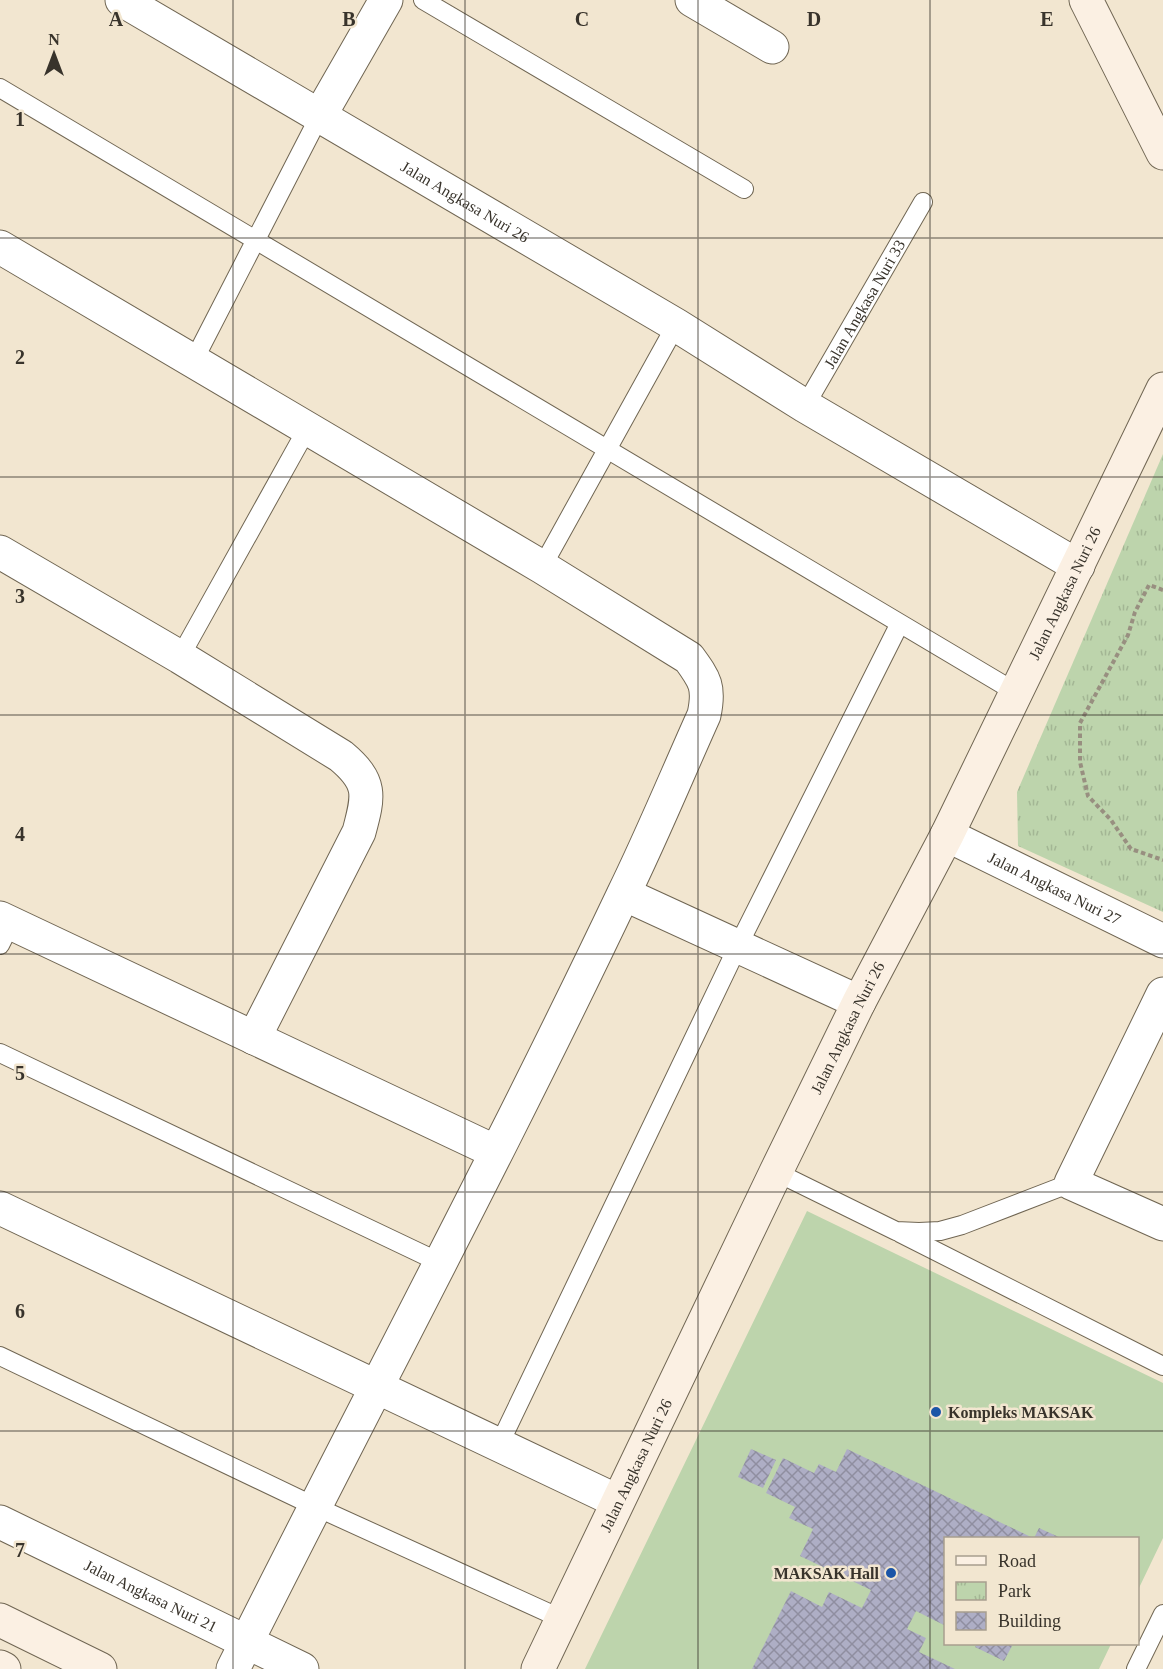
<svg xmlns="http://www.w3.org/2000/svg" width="1163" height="1669" font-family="'Times New Roman',serif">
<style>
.park{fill:url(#park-tufts)}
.pitch{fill:#bdd4ac}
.building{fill:url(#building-cross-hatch)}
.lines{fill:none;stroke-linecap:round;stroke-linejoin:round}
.lane-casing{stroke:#706653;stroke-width:20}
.street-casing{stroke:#706653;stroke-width:35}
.secondary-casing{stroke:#706653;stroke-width:35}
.path{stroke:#988f80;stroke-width:4;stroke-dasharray:4.5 3;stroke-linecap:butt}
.lane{stroke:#fff;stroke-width:18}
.street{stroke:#fff;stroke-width:33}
.secondary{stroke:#fbf0e3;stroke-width:33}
.grid{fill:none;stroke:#38332b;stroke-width:1.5;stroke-opacity:0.55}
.poi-dot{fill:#1b55a7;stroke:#f2e6d0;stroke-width:2}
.labels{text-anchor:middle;stroke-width:5;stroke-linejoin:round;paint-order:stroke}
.street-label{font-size:16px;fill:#38332b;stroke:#f2e6d0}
.poi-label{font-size:16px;font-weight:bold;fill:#38332b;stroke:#f2e6d0;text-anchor:start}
.grid-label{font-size:20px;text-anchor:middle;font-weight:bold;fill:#38332b;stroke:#f2e6d0;stroke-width:5;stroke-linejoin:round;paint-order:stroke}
</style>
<defs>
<pattern id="park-tufts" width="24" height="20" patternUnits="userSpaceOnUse" patternTransform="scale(1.5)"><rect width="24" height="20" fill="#bdd4ac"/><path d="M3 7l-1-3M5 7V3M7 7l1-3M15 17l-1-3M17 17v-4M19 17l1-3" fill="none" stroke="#a3b694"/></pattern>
<pattern id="building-cross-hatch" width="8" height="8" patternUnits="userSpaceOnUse" patternTransform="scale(1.5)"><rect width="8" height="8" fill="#aeaec5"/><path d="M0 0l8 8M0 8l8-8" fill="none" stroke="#8f8ea0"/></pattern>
</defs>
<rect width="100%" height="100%" fill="#f2e6d0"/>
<path class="park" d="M1163,454V912L1018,846L1017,792Z"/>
<path class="pitch" d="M807,1211L1163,1383V1538L1138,1590V1538H946V1644H1111L1099,1669H585Z"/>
<path class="building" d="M751,1449L776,1460L763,1488L738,1477Z
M847,1449L1033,1538H946V1626L916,1611L907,1629L926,1638L919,1652L955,1669H752L791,1591L822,1607L829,1592L862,1608L871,1590L800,1556L813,1529L789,1518L795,1507L766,1493L783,1458L814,1473L819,1464L836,1472Z
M1039,1528L1061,1538H1034Z
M977,1644H1013L1004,1661L975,1647Z"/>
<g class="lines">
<g class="lane-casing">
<g id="lane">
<path d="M423,0L744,189"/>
<path d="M0,88L1017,693"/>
<path d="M193,362L319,117"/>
<path id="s1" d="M805,406L923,202"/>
<path d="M542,567L676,325"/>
<path d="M180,657L307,429"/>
<path d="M0,945L11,923"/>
<path d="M0,1053L441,1263"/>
<path d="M776,1172L896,1231L919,1232L940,1231L962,1225L1071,1183"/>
<path d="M900,1233L1163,1366"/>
<path d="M0,1356L314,1506L562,1619"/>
<path d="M499,1445L738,946L899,625"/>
<path d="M1136,1669L1163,1614"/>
</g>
</g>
<g class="street-casing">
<g id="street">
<path id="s2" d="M122,0L676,325L805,406L1078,566"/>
<path d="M692,0L772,47"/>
<path d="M319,117L386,0"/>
<path d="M0,247L542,567L689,658C705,680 710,687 704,715C677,775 652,836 623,895C499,1156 362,1411 233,1669"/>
<path d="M0,552L180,657L341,756C372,782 369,795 359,832L254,1038"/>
<path id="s3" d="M947,835L1163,941"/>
<path d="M624,894L859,1002"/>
<path d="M0,918L496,1152"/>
<path d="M1163,994L1071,1183L1163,1224"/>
<path d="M0,1208L617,1501"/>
<path id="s4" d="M0,1522L302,1669"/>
</g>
</g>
<g class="secondary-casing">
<g id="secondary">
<path d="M1086,0L1163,153"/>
<path d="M0,1620L100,1669"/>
<path d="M0,1667L4,1669"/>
<path id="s5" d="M538,1669L776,1172L859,1002L947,835L1163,389"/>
</g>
</g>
<path class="path" d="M1163,590L1149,585L1135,612L1128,635L1080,723V762L1088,796L1111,820L1131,849L1163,860"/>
<use href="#lane" class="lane"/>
<use href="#street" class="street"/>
<use href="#secondary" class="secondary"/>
</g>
<path class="grid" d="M233,0V1669M465,0V1669M698,0V1669M930,0V1669M0,238H1163M0,477H1163M0,715H1163M0,954H1163M0,1192H1163M0,1431H1163"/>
<g class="poi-dot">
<circle cx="936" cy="1412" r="6"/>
<circle cx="891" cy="1573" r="6"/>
</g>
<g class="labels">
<g class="street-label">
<text dy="6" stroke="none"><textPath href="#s2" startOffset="398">Jalan Angkasa Nuri 26</textPath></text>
<text dy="6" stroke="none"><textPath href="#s1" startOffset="118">Jalan Angkasa Nuri 33</textPath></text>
<text dy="6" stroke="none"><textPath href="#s5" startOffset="1198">Jalan Angkasa Nuri 26</textPath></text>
<text dy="6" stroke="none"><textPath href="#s3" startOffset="120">Jalan Angkasa Nuri 27</textPath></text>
<text dy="6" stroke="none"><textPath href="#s5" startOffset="712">Jalan Angkasa Nuri 26</textPath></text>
<text dy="6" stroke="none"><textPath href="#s5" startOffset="226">Jalan Angkasa Nuri 26</textPath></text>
<text dy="6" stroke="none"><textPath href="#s4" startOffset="168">Jalan Angkasa Nuri 21</textPath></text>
</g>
<g class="poi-label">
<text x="948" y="1418">Kompleks MAKSAK</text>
<text x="879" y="1579" text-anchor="end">MAKSAK Hall</text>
</g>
</g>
<g class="grid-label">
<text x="116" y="26">A</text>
<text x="349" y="26">B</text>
<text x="582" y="26">C</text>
<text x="814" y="26">D</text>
<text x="1047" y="26">E</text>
<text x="20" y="126">1</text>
<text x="20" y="364">2</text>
<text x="20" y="603">3</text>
<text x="20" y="841">4</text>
<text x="20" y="1080">5</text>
<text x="20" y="1318">6</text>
<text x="20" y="1557">7</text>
</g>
<rect x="944" y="1537" width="195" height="108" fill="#f2e6d0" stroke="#a89e8e" stroke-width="1.5"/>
<rect x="956" y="1556" width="30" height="9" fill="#fbf0e3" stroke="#a89e8e" stroke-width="1.5"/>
<text x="998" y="1567" font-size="18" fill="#38332b">Road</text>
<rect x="956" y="1582" width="30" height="18" fill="url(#park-tufts)" stroke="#a89e8e" stroke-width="1.5"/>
<text x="998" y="1597" font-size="18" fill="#38332b">Park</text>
<rect x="956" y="1612" width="30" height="18" fill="url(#building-cross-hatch)" stroke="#a89e8e" stroke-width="1.5"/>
<text x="998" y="1627" font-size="18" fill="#38332b">Building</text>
<g transform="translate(54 54)" stroke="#f2e6d0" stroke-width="4.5" paint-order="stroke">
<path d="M0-4.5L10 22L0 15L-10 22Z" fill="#38332b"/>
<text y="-9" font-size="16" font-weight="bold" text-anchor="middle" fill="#38332b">N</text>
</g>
</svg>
